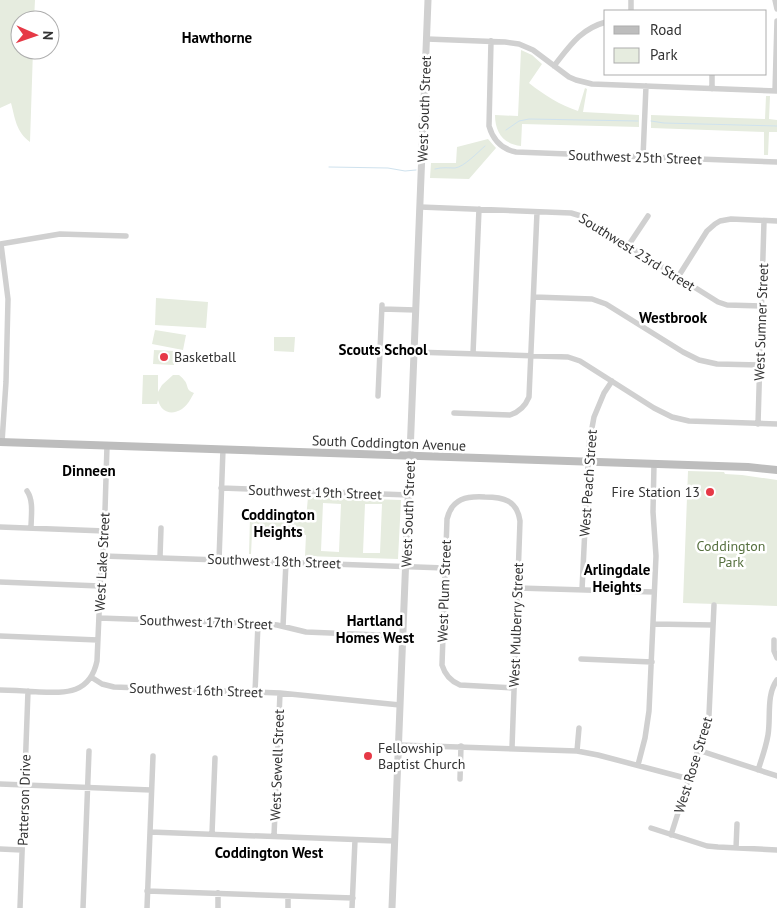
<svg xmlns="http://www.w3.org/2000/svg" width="777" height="908" font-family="'PT Sans',sans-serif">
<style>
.green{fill:#e6ecdf;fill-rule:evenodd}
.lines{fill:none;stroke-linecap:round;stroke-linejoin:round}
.stream{stroke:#cfe2ee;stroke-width:1}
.minor{stroke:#d0d0d0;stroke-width:5.5}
.tertiary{stroke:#d0d0d0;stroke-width:7}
.secondary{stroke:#bdbdbd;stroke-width:8}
.poi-dot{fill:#e63946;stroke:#fff;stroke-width:2}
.labels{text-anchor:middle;stroke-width:5;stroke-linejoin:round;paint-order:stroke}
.street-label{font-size:14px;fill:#333;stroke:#fff}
.poi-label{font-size:14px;fill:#333;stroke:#fff;text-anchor:start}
.park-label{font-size:14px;fill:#56703f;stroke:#fff}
.neighbourhood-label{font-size:15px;font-weight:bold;fill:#000;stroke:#fff}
</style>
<rect width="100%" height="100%" fill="#fff"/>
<path class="green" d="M0,0H35L34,20H20V50H33L30,142C16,132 15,118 11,103L0,108Z
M521,50L532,55L542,64L529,83C544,95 560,105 578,111L585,88L587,89L583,112L639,115V127L522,124L521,146C503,144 495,132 495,115L518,116Z
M766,96H770L769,119L777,120V132H769L768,155H764V132L651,128V115L765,119Z
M488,139L496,148L469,179L430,178L431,163H456L457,147Z
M156,298L208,302L206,328L155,325Z
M155,330L186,335L183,350L152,344Z
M274,337H295L294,352L274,351Z
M154,350L175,351L174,365L153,364Z
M143,375H158V392L162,385L173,375H179C181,377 183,378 184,380C189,385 185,390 194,393C191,398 188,405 182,409C171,416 161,412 158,400L157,404H142Z
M688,471L724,472L725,474L742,475L777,480V606L683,603Z
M308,497L401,500L398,559L305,556L306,535L252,533L251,554H249L250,517L306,519ZM323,503L341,504L339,552L321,551ZM365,504H382L380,553H363Z"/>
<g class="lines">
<path class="stream" d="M651,121L664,123L777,126
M506,130L519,121L529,119L638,121
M329,167L388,168L405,171L416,170
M435,169C442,167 448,168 455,168C464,167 478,152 485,146"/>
<path class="minor" d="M775,0L777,9
M631,11V0
M427,39L505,42L519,44L533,50L569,77L576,80L592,84L777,91
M491,41L489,126C493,140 501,149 516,152L777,162
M554,66C569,47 580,29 606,22
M712,89V74
M775,91L777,21
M643,157L646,86
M420,207L571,213L581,216L718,302L727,305L762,306
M0,244L60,234L126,236
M1,244L8,299L6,382L2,442
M628,246L648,216
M678,277L707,231L715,224L720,221L731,219L777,221
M534,297L592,299L606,304L683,352L699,360L717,364L760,365
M382,309L416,310
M414,352L568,357L580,361L654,408L672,417L689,421L777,424
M473,354L479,209
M378,396L382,305
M454,413L510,415C519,412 525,407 529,397L537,212
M758,424L764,221
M221,488L409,495
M27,491C34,501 31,516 31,528
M0,527L105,531
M103,556L445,568
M160,557L161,528
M219,560L223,449
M0,582L100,586
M518,588L654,592
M582,590L589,444L594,417L604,393L612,381
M99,618L269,624L277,625L306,632L403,636
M653,624L713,625
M283,626L286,562
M0,636L98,640
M774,640V651L777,658
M581,659L652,662
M91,677L102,684L114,687L280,693L400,705
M0,690C13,690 26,691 39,692C66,693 90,694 97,661L101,569L104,543L107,446
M255,692L258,624
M398,745L577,751L598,755L689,779
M512,748C514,672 518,597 520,521C517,500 503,497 485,497C467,496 452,498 447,519L442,665C445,675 450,681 460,685L514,688
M698,750L777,776
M577,751L579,728
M638,765L645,738L649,711L656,556L653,512L654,464
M758,770C762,758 766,747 768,735C771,717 766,695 777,680
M460,779L461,746
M0,784L151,790
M651,828L707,846L718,847L777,850
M150,832L395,841
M212,834L215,758
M671,835L706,725L709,715L714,605
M274,836L280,693
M736,848L737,824
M0,849L22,850
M147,891L353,898
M20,908L28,691
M83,908L89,751
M147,908L153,756
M218,908V893
M288,908V896
M352,908L355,840"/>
<path class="tertiary" d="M392,908L428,0"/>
<path class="secondary" d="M0,442L748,467L777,470"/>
</g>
<g class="poi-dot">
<circle cx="164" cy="357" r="5"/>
<circle cx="710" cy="492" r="5"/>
<circle cx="368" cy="756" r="5"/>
</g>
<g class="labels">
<g class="street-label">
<text transform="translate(424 109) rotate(-88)" y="5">West South Street</text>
<text transform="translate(635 157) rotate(2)" y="5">Southwest 25th Street</text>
<text transform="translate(637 252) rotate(32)" y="5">Southwest 23rd Street</text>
<text transform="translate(761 322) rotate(-88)" y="5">West Sumner Street</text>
<text transform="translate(389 443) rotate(2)" y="5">South Coddington Avenue</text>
<text transform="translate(588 483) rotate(-86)" y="5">West Peach Street</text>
<text transform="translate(315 492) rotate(2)" y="5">Southwest 19th Street</text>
<text transform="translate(408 514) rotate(-88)" y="5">West South Street</text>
<text transform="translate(274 561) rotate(2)" y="5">Southwest 18th Street</text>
<text transform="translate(102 562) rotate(-87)" y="5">West Lake Street</text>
<text transform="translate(444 591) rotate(-88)" y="5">West Plum Street</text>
<text transform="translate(206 622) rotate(2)" y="5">Southwest 17th Street</text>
<text transform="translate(516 625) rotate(-88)" y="5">West Mulberry Street</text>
<text transform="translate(196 690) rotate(2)" y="5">Southwest 16th Street</text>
<text transform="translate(277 765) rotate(-88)" y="5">West Sewell Street</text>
<text transform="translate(693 765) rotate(-73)" y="5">West Rose Street</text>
<text transform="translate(24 800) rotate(-88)" y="5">Patterson Drive</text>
</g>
<g class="poi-label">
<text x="174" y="362">Basketball</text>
<text x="700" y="497" text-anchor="end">Fire Station 13</text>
<text x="378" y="753">Fellowship<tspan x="378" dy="16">Baptist Church</tspan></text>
</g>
<g class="park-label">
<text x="731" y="551">Coddington<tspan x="731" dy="16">Park</tspan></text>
</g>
<g class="neighbourhood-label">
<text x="217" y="43">Hawthorne</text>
<text x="673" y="323">Westbrook</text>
<text x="383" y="355">Scouts School</text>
<text x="89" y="476">Dinneen</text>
<text x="278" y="520">Coddington<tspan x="278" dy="17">Heights</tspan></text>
<text x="617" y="575">Arlingdale<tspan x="617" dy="17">Heights</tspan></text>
<text x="375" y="626">Hartland<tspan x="375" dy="17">Homes West</tspan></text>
<text x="269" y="858">Coddington West</text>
</g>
</g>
<rect x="604" y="10" width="162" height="65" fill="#ffffff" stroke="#adadad"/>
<rect x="614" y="26" width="25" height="8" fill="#bdbdbd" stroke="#adadad"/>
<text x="650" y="35" font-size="15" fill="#333333">Road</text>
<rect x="614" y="48" width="25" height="15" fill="#e6ecdf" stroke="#adadad"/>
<text x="650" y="60" font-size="15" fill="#333333">Park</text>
<g transform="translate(35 35) rotate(92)"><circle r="24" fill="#ffffff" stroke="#adadad"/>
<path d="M0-4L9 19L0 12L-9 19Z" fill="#e63946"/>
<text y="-8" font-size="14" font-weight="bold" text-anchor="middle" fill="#333333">N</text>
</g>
</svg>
